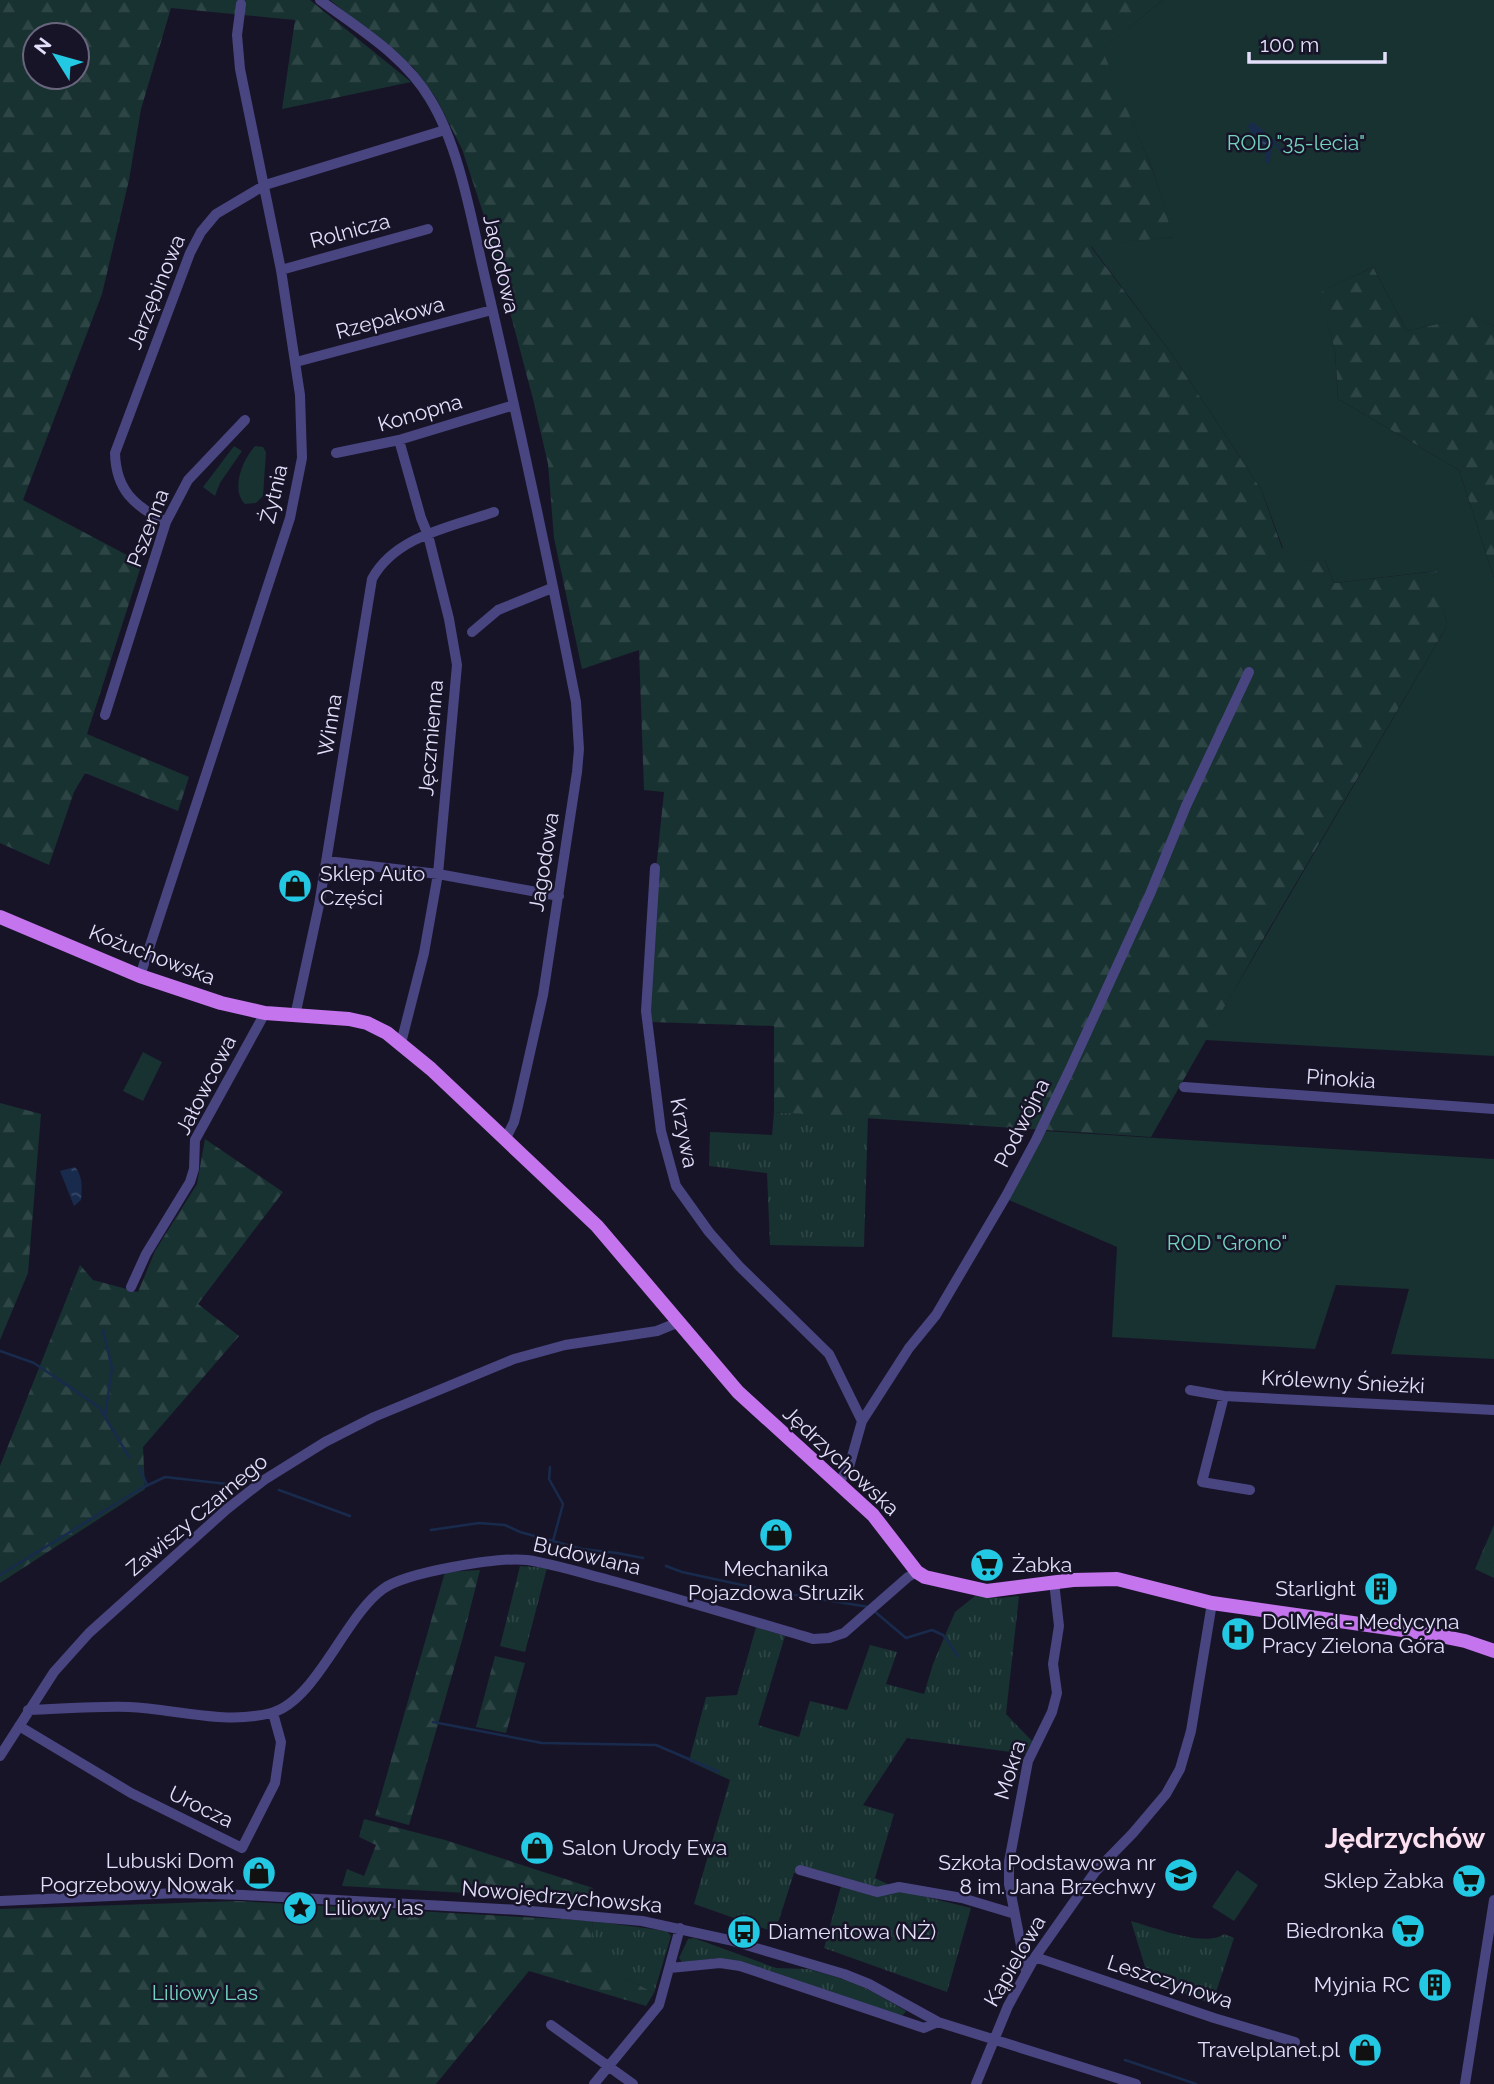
<svg xmlns="http://www.w3.org/2000/svg" width="1494" height="2084" font-family="Raleway,sans-serif">
<style>
.grass{fill:url(#grass-tufts)}
.forest{fill:url(#forest-firs);fill-rule:evenodd}
.green{fill:#183131}
.water{fill:url(#water-ripples)}
.lines{fill:none;stroke-linecap:round;stroke-linejoin:round}
.stream{stroke:#182b4d;stroke-width:2.5}
.minor{stroke:#494581;stroke-width:10}
.major{stroke:#c474ed;stroke-width:14}
.labels{text-anchor:middle;stroke-width:5;stroke-linejoin:round;paint-order:stroke}
.park-label{font-size:21px;fill:#73d3bf;stroke:#181428}
.street-label{font-size:21px;fill:#e3dffb;stroke:#181428}
.poi-label{font-size:21px;fill:#e3dffb;stroke:#181428;text-anchor:end}
.district-label{font-size:28px;font-weight:bold;fill:#fbe0f0;stroke:#181428}
</style>
<defs>
<pattern id="grass-tufts" width="24" height="20" patternUnits="userSpaceOnUse" patternTransform="scale(1.75)"><rect width="24" height="20" fill="#183131"/><path d="M3 7l-1-3M5 7V3M7 7l1-3M15 17l-1-3M17 17v-4M19 17l1-3" fill="none" stroke="#2e4546"/></pattern>
<pattern id="forest-firs" width="22" height="20" patternUnits="userSpaceOnUse" patternTransform="scale(1.75)"><rect width="22" height="20" fill="#183131"/><path d="M5 1l3.5 6h-7zM16 11l3.5 6h-7z" fill="#2e4546"/></pattern>
<pattern id="water-ripples" width="26" height="14" patternUnits="userSpaceOnUse" patternTransform="scale(1.75)"><rect width="26" height="14" fill="#182b4d"/><path d="M2 4q2-2 4 0t4 0M15 11q2-2 4 0t4 0" fill="none" stroke="#394968"/></pattern>
</defs>
<rect width="100%" height="100%" fill="#181428"/>
<path class="grass" d="M774,1112L868,1117L864,1247L770,1245L767,1173L709,1166L710,1132L772,1135Z
M1494,1525V1578L1475,1569Z
M520,1566L547,1568L525,1652L500,1646Z
M975,1596L1001,1598L1019,1596L1006,1714L1032,1741L1025,1754L907,1738L863,1805L894,1814L875,1878L902,1891L971,1908L947,1992L824,1948L841,1886L794,1873L779,1920L771,1931L694,1904L730,1780L689,1761L706,1697L737,1695L756,1627L785,1636L758,1725L799,1737L810,1701L847,1710L870,1645L897,1652L886,1684L924,1694L933,1664L955,1612Z
M593,1921L667,1931L671,1936L654,1993L588,1959Z
M1131,1921C1153,1927 1205,1948 1224,1934L1234,1938L1212,2004L1149,1980Z
M694,1938L776,1968L808,1969L850,1981L873,1992L906,2011L903,2015H899L733,1961L719,1958L682,1962L679,1958L688,1939Z"/>
<path class="forest" d="M0,0H310L411,82L282,109L295,20L171,8L141,109L129,180L102,294L23,500L142,563L87,734L189,777L178,811L85,773L74,792L49,865L0,843ZM35,35H77V77H35Z
M330,0H1163L1103,49L1155,176L1174,237L1091,247L1171,353L1261,489L1282,548L1325,560L1334,583L1438,571L1447,626L1269,929L1151,1137L774,1112V1026L650,1022V927L664,792L644,790L639,650L582,669L554,538L548,464L533,399L487,225L462,149L436,98L413,67Z
M1373,267L1407,331L1473,315L1494,326V578L1459,470L1338,399L1335,351L1318,293Z
M0,1103L41,1114L28,1273L0,1340Z
M205,1139L283,1192L198,1304L239,1336L143,1447L145,1489L0,1583V1466L80,1265L93,1280L138,1292L155,1251L197,1184Z
M480,1570L463,1637L409,1825L375,1816L445,1572Z
M495,1656L525,1663L506,1733L476,1727Z
M364,1819L445,1840L593,1888L591,1900L342,1886L347,1869L364,1876L376,1845L359,1837Z
M238,1901L593,1921L589,1959L654,1993L646,2006L529,1971L436,2084H0V1909Z"/>
<path class="green" d="M1163,0H1494V326L1473,316L1407,331L1373,267L1319,293L1335,351L1338,399L1459,470L1494,578V1056L1205,1040L1447,626L1437,571L1334,583L1325,560L1288,562L1261,489L1171,353L1091,246L1173,237L1155,176L1102,49Z
M234,446L242,451L220,483L215,496L203,487Z
M255,446L263,447L266,452L263,496L256,503L245,504C230,489 243,459 255,446Z
M143,1052L162,1062L143,1101L123,1091Z
M1045,1131L1494,1159V1359L1391,1354L1409,1289L1336,1285L1315,1349L1112,1337L1117,1247L1009,1200Z
M1237,1870L1258,1885L1234,1921L1212,1907Z"/>
<path class="water" d="M1252,122L1274,139L1269,164L1265,162V147L1254,139L1248,126Z
M75,1167C83,1177 82,1188 81,1200L74,1206L60,1171Z"/>
<g class="lines">
<path class="stream" d="M1273,141L1283,152
M103,1330L112,1368L105,1416
M0,1351L34,1363L99,1407L129,1457
M139,1467L147,1485
M550,1467L549,1479L563,1504L553,1541
M279,1490L350,1516
M431,1530L479,1523L505,1525L520,1532L582,1549L617,1553L643,1558
M666,1566L682,1572L770,1591L869,1607
M0,1575L140,1489L165,1477L245,1486
M874,1611L906,1638L932,1630L943,1635L958,1656
M433,1722L542,1743L656,1745L719,1772
M1125,2060L1196,2084"/>
<path class="minor" d="M320,0C359,29 405,56 430,99C461,149 473,229 487,286C519,424 549,563 576,702L579,749L577,772L543,995L518,1106L514,1122L506,1138
M281,270L428,229
M296,362L492,310
M399,440L421,518L428,535L449,619L457,665L438,874L424,953L401,1043
M336,453L399,440L514,405
M166,522C134,506 116,490 115,453L190,253L201,232L216,214L265,185L445,130
M472,632L498,610L552,588
M105,715L166,522L188,480L245,420
M327,861L438,874L559,896
M655,868L646,1011L661,1131L676,1186L709,1232L739,1266L829,1354L862,1421
M140,976L290,518L302,458L300,395L281,270L240,69L237,35L241,4
M295,1016L319,905L372,579C395,536 451,527 494,512
M1184,1087L1494,1109
M131,1287L146,1254L190,1182L194,1169L195,1140L265,1013
M1190,1390L1224,1396L1494,1410
M1224,1396L1202,1482L1250,1490
M839,1482L849,1467L862,1421L909,1348L936,1315L1006,1196L1036,1140L1070,1069L1150,894L1186,806L1249,672
M28,1710C61,1709 95,1706 129,1707C175,1709 224,1725 271,1713C316,1701 345,1616 383,1589C406,1572 498,1557 527,1560C554,1564 582,1573 609,1580C677,1598 745,1619 813,1639L829,1638L844,1633L908,1577L917,1572
M19,1726L131,1793L242,1848L275,1783L281,1742L273,1713
M0,1756L54,1672L89,1633L227,1509L264,1480L325,1442L374,1417L514,1359L565,1345L657,1331L679,1322
M800,1870L877,1892L899,1887L962,1898L1015,1914
M0,1901L178,1893L243,1895L520,1910L642,1921L729,1940L844,1974L869,1984L938,2022L1136,2084
M1035,1957L1214,2018L1295,2042
M670,1968L720,1963L740,1966L924,2028L938,2022
M1026,1971L1009,1884V1862L1028,1761L1052,1712L1057,1693L1053,1664L1059,1626L1054,1582
M551,2025L633,2084
M594,2084L659,2005L680,1928
M976,2084L1008,2006L1035,1957L1095,1872L1133,1833L1166,1794L1180,1769L1191,1731L1212,1603
M1465,2084L1494,1900"/>
<path class="major" d="M0,917L140,976L221,1003L265,1013L349,1019L367,1023L387,1033L431,1069L597,1226L738,1392L873,1515L917,1572L925,1577L987,1591L1073,1580L1117,1579L1212,1603L1431,1634L1465,1641L1494,1651"/>
</g>
<defs>
<g id="shop-disc" transform="scale(1.75)"><circle r="9.5" fill="#23c8e3" stroke="#181428"/><path d="M-5-2.5h2.3a2.7 3.5 0 0 1 5.4 0H5L5.5 6h-11ZM-1.5-2.5h3a1.5 2.3 0 0 0-3 0Z" fill="#111"/></g>
<g id="supermarket-disc" transform="scale(1.75)"><circle r="9.5" fill="#23c8e3" stroke="#181428"/><path d="M-6-5.5h2.5l.6 2H6L4.5 2H-2.5L-4.4-4H-6ZM-1.5 3.2a1.3 1.3 0 1 0 .1 0ZM3 3.2a1.3 1.3 0 1 0 .1 0Z" fill="#111"/></g>
<g id="building-disc" transform="scale(1.75)"><circle r="9.5" fill="#23c8e3" stroke="#181428"/><path d="M-4-6H4V6H1V3H-1V6H-4ZM-2.5-4.3h1.7v1.8h-1.7ZM.8-4.3h1.7v1.8H.8ZM-2.5-1h1.7V.8h-1.7ZM.8-1h1.7V.8H.8Z" fill="#111"/></g>
<g id="hospital-disc" transform="scale(1.75)"><circle r="9.5" fill="#23c8e3" stroke="#181428"/><path d="M-5-5h3v3.5h4V-5h3V5h-3V1.5h-4V5h-3Z" fill="#111"/></g>
<g id="school-disc" transform="scale(1.75)"><circle r="9.5" fill="#23c8e3" stroke="#181428"/><path d="M0-5L7-2L0 1L-7-2ZM-4 1L0 2.5L4 1V4Q0 6-4 4Z" fill="#111"/></g>
<g id="sight-disc" transform="scale(1.75)"><circle r="9.5" fill="#23c8e3" stroke="#181428"/><path d="M0-6L1.8-2.2L6-1.7L2.9 1.2L3.7 5.4L0 3.3L-3.7 5.4L-2.9 1.2L-6-1.7L-1.8-2.2Z" fill="#111"/></g>
<g id="bus-disc" transform="scale(1.75)"><circle r="9.5" fill="#23c8e3" stroke="#181428"/><path d="M-5-6H5V4H4V6H2V4H-2V6H-4V4H-5ZM-3.5-4V0h7V-4ZM-3.5 1.2v1.5H-2V1.2ZM2 1.2v1.5H3.5V1.2Z" fill="#111"/></g>
</defs>
<g fill-rule="evenodd">
<use href="#shop-disc" x="295" y="886"/>
<use href="#shop-disc" x="776" y="1535"/>
<use href="#supermarket-disc" x="987" y="1565"/>
<use href="#building-disc" x="1381" y="1589"/>
<use href="#hospital-disc" x="1238" y="1634"/>
<use href="#shop-disc" x="537" y="1848"/>
<use href="#shop-disc" x="259" y="1873"/>
<use href="#school-disc" x="1181" y="1875"/>
<use href="#supermarket-disc" x="1469" y="1881"/>
<use href="#sight-disc" x="300" y="1908"/>
<use href="#supermarket-disc" x="1408" y="1931"/>
<use href="#bus-disc" x="744" y="1932"/>
<use href="#building-disc" x="1435" y="1985"/>
<use href="#shop-disc" x="1365" y="2050"/>
</g>
<g class="labels">
<g class="park-label">
<text x="1296" y="150">ROD "35-lecia"</text>
<text x="1227" y="1250">ROD "Grono"</text>
<text x="205" y="2000">Liliowy Las</text>
</g>
<g class="street-label">
<text transform="translate(350 231) rotate(-15)" y="7">Rolnicza</text>
<text transform="translate(501 264) rotate(77)" y="7">Jagodowa</text>
<text transform="translate(156 292) rotate(-68)" y="7">Jarzębinowa</text>
<text transform="translate(390 318) rotate(-15)" y="7">Rzepakowa</text>
<text transform="translate(420 413) rotate(-16)" y="7">Konopna</text>
<text transform="translate(274 494) rotate(-77)" y="7">Żytnia</text>
<text transform="translate(148 528) rotate(-69)" y="7">Pszenna</text>
<text transform="translate(330 725) rotate(-81)" y="7">Winna</text>
<text transform="translate(431 738) rotate(-85)" y="7">Jęczmienna</text>
<text transform="translate(544 862) rotate(-81)" y="7">Jagodowa</text>
<text transform="translate(152 955) rotate(21)" y="7">Kożuchowska</text>
<text transform="translate(1341 1079) rotate(4)" y="7">Pinokia</text>
<text transform="translate(206 1085) rotate(-63)" y="7">Jałowcowa</text>
<text transform="translate(1022 1123) rotate(-63)" y="7">Podwójna</text>
<text transform="translate(684 1133) rotate(79)" y="7">Krzywa</text>
<text transform="translate(1343 1382) rotate(3)" y="7">Królewny Śnieżki</text>
<text transform="translate(841 1461) rotate(43)" y="7">Jędrzychowska</text>
<text transform="translate(197 1515) rotate(-40)" y="7">Zawiszy Czarnego</text>
<text transform="translate(587 1556) rotate(13)" y="7">Budowlana</text>
<text transform="translate(1010 1770) rotate(-73)" y="7">Mokra</text>
<text transform="translate(201 1807) rotate(26)" y="7">Urocza</text>
<text transform="translate(562 1897) rotate(5)" y="7">Nowojędrzychowska</text>
<text transform="translate(1015 1961) rotate(-60)" y="7">Kąpielowa</text>
<text transform="translate(1170 1982) rotate(18)" y="7">Leszczynowa</text>
</g>
<g class="poi-label">
<text x="320" y="881" text-anchor="start">Sklep Auto<tspan x="320" dy="24">Części</tspan></text>
<text x="1012" y="1572" text-anchor="start">Żabka</text>
<text x="776" y="1576" text-anchor="middle">Mechanika<tspan x="776" dy="24">Pojazdowa Struzik</tspan></text>
<text x="1356" y="1596">Starlight</text>
<text x="1262" y="1629" text-anchor="start">DolMed - Medycyna<tspan x="1262" dy="24">Pracy Zielona Góra</tspan></text>
<text x="562" y="1855" text-anchor="start">Salon Urody Ewa</text>
<text x="234" y="1868">Lubuski Dom<tspan x="234" dy="24">Pogrzebowy Nowak</tspan></text>
<text x="1156" y="1870">Szkoła Podstawowa nr<tspan x="1156" dy="24">8 im. Jana Brzechwy</tspan></text>
<text x="1444" y="1888">Sklep Żabka</text>
<text x="324" y="1915" text-anchor="start">Liliowy las</text>
<text x="1384" y="1938">Biedronka</text>
<text x="768" y="1939" text-anchor="start">Diamentowa (NŻ)</text>
<text x="1410" y="1992">Myjnia RC</text>
<text x="1340" y="2057">Travelplanet.pl</text>
</g>
<g class="district-label">
<text x="1405" y="1848">Jędrzychów</text>
</g>
</g>
<g transform="translate(56 56) rotate(307)"><circle r="33" fill="#181428" stroke="#69657c" stroke-width="2"/>
<path d="M0-5L12 26L0 18L-12 26Z" fill="#23c8e3"/>
<text y="-10" font-size="19" font-weight="bold" text-anchor="middle" fill="#e3dffb">N</text>
</g>
<path d="M1249 52v10h136v-10" fill="none" stroke="#e3dffb" stroke-width="3.5"/>
<text x="1260" y="52" font-size="21" fill="#e3dffb" stroke="#181428" stroke-width="5" paint-order="stroke">100 m</text>
</svg>
